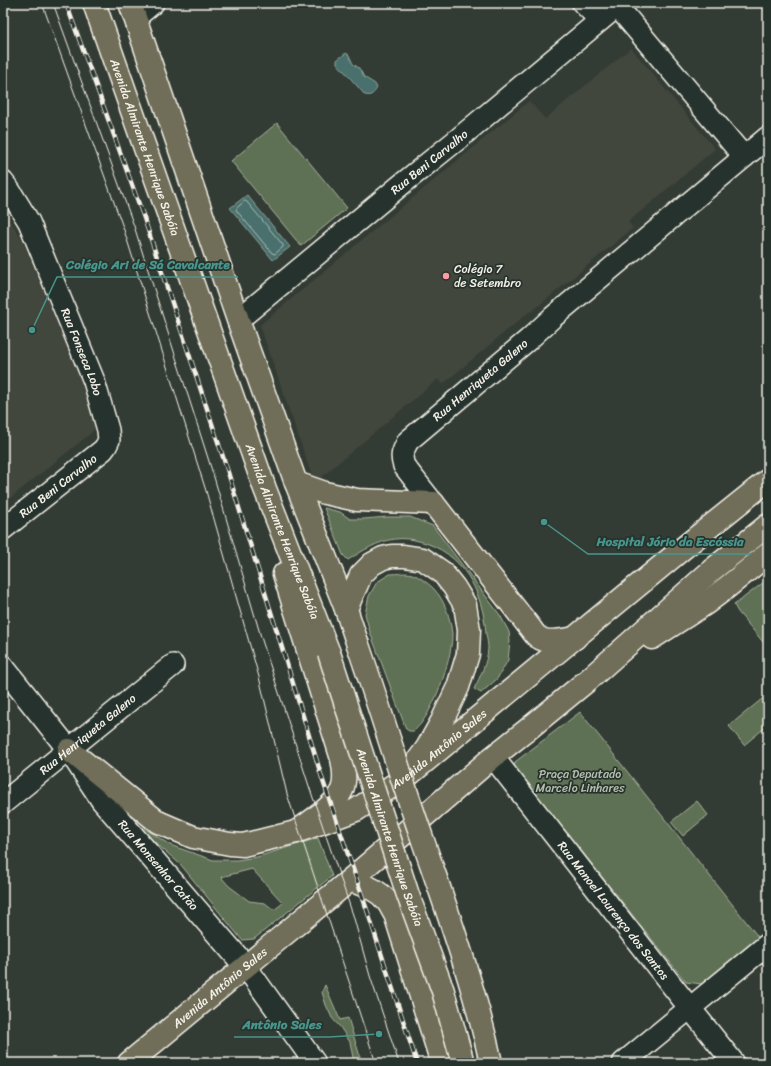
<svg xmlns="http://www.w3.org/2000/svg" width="771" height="1066" font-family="Sriracha,sans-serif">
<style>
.built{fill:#42463c}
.green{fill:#5e7155;stroke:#a9b19e;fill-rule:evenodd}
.water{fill:#4a6f6d;stroke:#8ea39e}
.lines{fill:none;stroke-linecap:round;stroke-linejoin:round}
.shore{stroke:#b0bdb7;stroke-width:1}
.minor-casing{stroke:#f4f1e8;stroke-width:24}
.tertiary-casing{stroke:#f4f1e8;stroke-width:25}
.primary-casing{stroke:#f4f1e8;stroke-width:25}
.trunk-casing{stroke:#f4f1e8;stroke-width:25}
.minor{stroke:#26332d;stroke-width:21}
.tertiary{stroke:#26332d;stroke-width:22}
.primary{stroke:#706e59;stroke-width:22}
.trunk{stroke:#706e59;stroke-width:22}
.tram{stroke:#f4f1e8;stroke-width:1}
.rail-casing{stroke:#f4f1e8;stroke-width:4.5}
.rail{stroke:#26332d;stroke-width:3;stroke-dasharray:9;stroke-linecap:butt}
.trunk-bridge-casing{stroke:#f4f1e8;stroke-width:25;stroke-linecap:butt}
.trunk-bridge{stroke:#706e59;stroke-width:22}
.poi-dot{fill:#ff9aa2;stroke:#26332d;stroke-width:1.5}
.labels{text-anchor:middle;stroke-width:3.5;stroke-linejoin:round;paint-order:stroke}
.street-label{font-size:12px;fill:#f4f1e8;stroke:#26332d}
.poi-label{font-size:12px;fill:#f4f1e8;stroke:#26332d;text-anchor:start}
.park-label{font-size:12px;fill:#b8bead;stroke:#26332d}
.leader{fill:none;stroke:#48958c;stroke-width:1.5}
.callout-dot{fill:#48958c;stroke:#26332d;stroke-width:1.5}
.callout-label{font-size:13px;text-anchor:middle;font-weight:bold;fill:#48958c;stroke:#26332d;stroke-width:3.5;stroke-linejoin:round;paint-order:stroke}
</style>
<rect width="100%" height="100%" fill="#333c34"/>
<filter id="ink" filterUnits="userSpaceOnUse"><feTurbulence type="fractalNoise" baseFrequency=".025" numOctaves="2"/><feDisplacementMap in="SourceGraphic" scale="8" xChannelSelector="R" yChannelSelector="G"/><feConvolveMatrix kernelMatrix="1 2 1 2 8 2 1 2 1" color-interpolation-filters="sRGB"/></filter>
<g filter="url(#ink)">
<path class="built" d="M631,48L715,149L628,222L633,228L531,312L530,311L443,384L438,379L318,480L313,479L260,325L529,101L545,119Z
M3,210L23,241L97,419V426L91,433L3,504Z"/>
<path class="green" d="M277,123L347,208L301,246L231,161Z
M324,508L340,512L350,519H364L387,517H410L433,526L500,615L509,632L510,641L508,660L497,679L481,693L474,689C480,677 487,663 488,649C488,644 487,639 486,634C483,592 463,552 419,541C411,539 403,538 395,539C378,541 362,551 348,560L343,555Z
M390,574C397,574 406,572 412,574C419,576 429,584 434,589C445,601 450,617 452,633C453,656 436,704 422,722C420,725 417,728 414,731H409L406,729L370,632L365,614L369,596L377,582Z
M768,579V648L738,612L734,605Z
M768,694V725L744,745L729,726Z
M580,712L759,938L702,984L686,982L514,767L515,762Z
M697,801L708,815L683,836L671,822Z
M124,815L170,845L213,860H237L257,857L318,838L332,876L254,939L242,940L181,865ZM252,869L283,903L274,910L265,903L249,901L229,886L221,877Z
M325,985L340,1020L348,1018L362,1063H354L350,1042L340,1027L332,1018L326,1005L322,992Z"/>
<path class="water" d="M346,53L349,55L353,64L359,68L364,77L375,84L377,88C374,93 371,97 365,95L337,63V60Z
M247,195L290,247L273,260L230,208Z"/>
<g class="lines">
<path class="shore" d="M245,201L247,202L283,245V247L275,254L272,253L236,210L237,208Z"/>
<g class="minor-casing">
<g id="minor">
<path d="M583,3L600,20"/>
<path d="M617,6L744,157"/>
<path d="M135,18L153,3"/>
<path id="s1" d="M3,182L10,191L29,222L94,381L108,430L109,440L106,446L103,450L3,529"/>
<path id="s2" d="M238,320L402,184L458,139L621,3"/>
<path id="s3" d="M433,503L404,466C400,455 403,451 408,441L528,340L553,317L768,137"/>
<path id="s4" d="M493,757L681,997L734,1063"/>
<path id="s5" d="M3,803L173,665"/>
<path d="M246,967L315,1063"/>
<path d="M623,1063L768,944"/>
</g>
</g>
<g class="tertiary-casing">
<g id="tertiary">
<path id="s6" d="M3,667L69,750L102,800L246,967"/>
</g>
</g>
<g class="primary-casing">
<g id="primary">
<path d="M433,503L531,629C533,632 535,635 538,637C547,644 564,640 575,638"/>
<path d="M652,638L705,604L726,588L768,554"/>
<path id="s7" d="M69,750L158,822L193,837L230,844L243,845L296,832L356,810L406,777L687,545L768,480"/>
<path id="s8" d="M129,1063L350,880L493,757L527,730L588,680L712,570L768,525"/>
</g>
</g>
<g class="trunk-casing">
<g id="trunk">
<path id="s9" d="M94,3L265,489L329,653"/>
<path d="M130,3L238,320L296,483L346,609L357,642"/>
<path d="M296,483L325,493L357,500L433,503"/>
<path d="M284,574L342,759C344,769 346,780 342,790C336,805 310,822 296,832"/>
<path d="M346,609L361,575L372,564L383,558L392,556H404L423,559L442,572L454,587L465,605L469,630L468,654L458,687L442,721L427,748L406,777"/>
<path d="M350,880C363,885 377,889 386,900C390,904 392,910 395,914L442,1063"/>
</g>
</g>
<use href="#minor" class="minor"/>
<use href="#tertiary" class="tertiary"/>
<use href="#primary" class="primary"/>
<use href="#trunk" class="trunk"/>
<path class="tram" d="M42,3L124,230L206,491L259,677L287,794L376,1063
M53,3L134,226L214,477L261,637L309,786L353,915L370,976L399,1063"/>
<g class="rail-casing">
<path id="rail" d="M66,3L144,218L227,469L323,781L367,910L417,1063"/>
</g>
<use href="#rail" class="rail"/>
<g class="trunk-bridge-casing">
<g id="trunk-bridge">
<path d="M357,642C379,705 398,769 420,832C446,908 474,984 491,1063"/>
<path id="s10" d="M329,653L408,895L443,991L463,1063"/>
</g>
</g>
<use href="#trunk-bridge" class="trunk-bridge"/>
</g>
</g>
<circle class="poi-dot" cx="446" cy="276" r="4"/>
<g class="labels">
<g class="street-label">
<text dy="4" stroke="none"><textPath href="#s9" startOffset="153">Avenida Almirante Henrique Sabóia</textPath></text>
<text dy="4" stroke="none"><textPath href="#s2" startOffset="248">Rua Beni Carvalho</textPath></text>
<text dy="4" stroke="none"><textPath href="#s1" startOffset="188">Rua Fonseca Lobo</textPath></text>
<text dy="4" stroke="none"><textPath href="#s3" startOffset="168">Rua Henriqueta Galeno</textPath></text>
<text transform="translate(58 486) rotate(-38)" y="4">Rua Beni Carvalho</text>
<text dy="4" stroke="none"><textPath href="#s9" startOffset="561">Avenida Almirante Henrique Sabóia</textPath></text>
<text dy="4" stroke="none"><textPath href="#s5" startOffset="109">Rua Henriqueta Galeno</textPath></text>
<text dy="4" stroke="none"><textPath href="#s7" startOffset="425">Avenida Antônio Sales</textPath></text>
<text dy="4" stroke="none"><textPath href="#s10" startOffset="194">Avenida Almirante Henrique Sabóia</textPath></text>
<text dy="4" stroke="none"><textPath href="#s6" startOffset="252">Rua Monsenhor Catão</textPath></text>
<text dy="4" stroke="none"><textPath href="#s4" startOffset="195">Rua Manoel Lourenço dos Santos</textPath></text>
<text dy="4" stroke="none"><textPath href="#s8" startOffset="118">Avenida Antônio Sales</textPath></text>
</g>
<g class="poi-label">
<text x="454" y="273">Colégio 7<tspan x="454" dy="14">de Setembro</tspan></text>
</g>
<g class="park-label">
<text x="580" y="778">Praça Deputado<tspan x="580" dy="14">Marcelo Linhares</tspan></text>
</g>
</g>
<path class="leader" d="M32 330L57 277H238M544 522L588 554H751M379 1034L329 1037H234"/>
<g class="callout-dot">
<circle cx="32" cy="330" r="4"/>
<circle cx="544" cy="522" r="4"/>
<circle cx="379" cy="1034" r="4"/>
</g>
<g class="callout-label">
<text x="148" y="269">Colégio Ari de Sá Cavalcante</text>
<text x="670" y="546">Hospital Jório da Escóssia</text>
<text x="282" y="1029">Antônio Sales</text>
</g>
<rect width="771" height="1066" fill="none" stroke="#26332d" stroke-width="16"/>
<rect x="8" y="8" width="755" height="1050" fill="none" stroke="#f4f1e8" stroke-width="1.5" filter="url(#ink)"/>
</svg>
